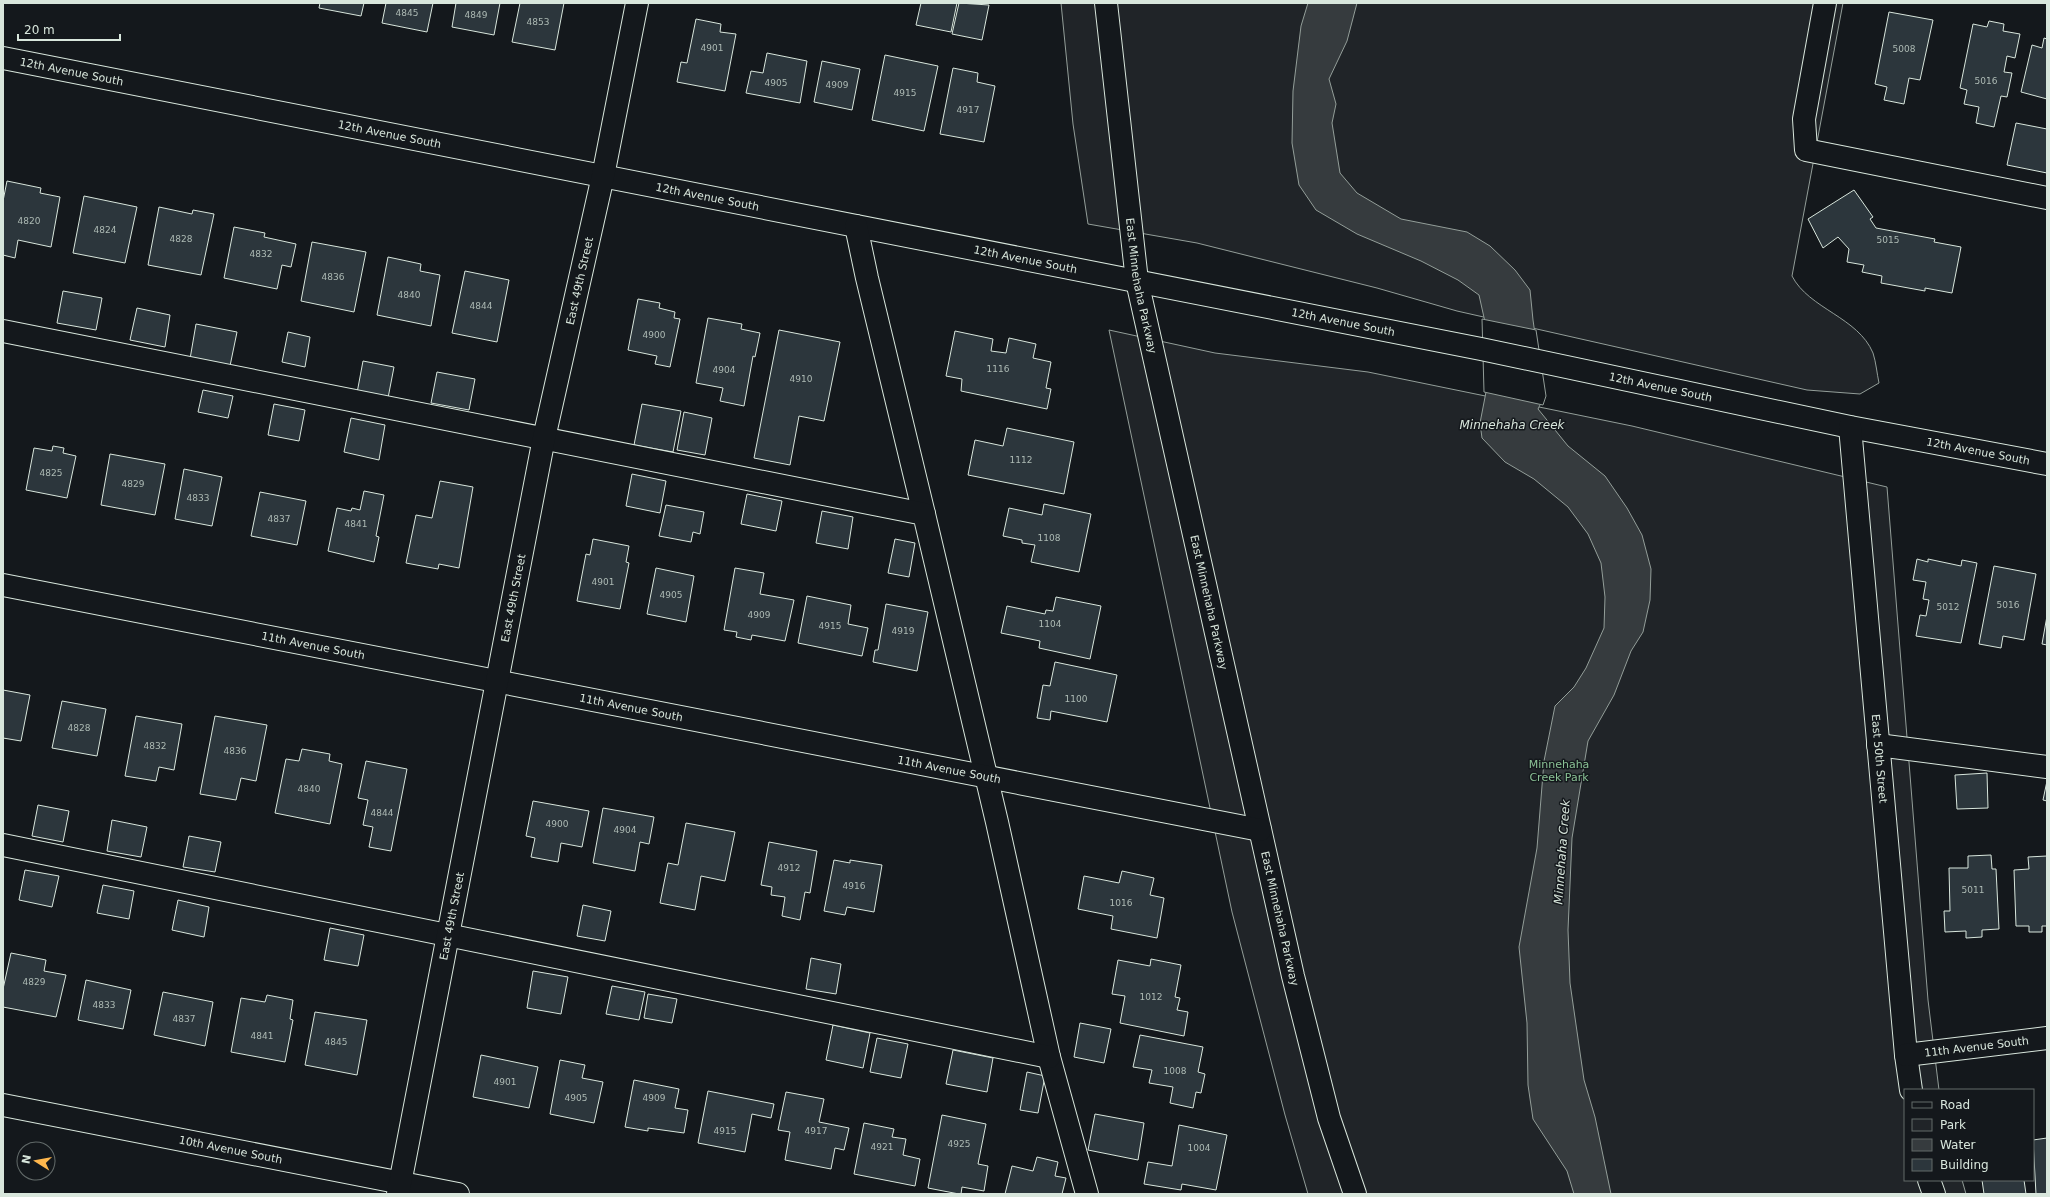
<svg xmlns="http://www.w3.org/2000/svg" width="2050" height="1197" font-family="'DejaVu Sans',sans-serif">
<style>
.green{fill:#202428;stroke:#939e99}
.water{fill:#363b3e;stroke:#939e99}
.pier{fill:#14181c;stroke:#939e99}
.building{fill:#2c363c;stroke:#d8e6dc}
.lines{fill:none;stroke-linecap:round;stroke-linejoin:round}
.minor-casing{stroke:#d8e6dc;stroke-width:24}
.minor{stroke:#14181c;stroke-width:22}
.labels{text-anchor:middle;stroke-width:3;stroke-linejoin:round;paint-order:stroke}
.number-label{font-size:9px;fill:#adbab4}
.street-label{font-size:11px;fill:#d8e6dc;stroke:#14181c}
.park-label{font-size:11px;fill:#8ac095;stroke:#14181c}
.water-label{font-size:12px;font-style:italic;fill:#d8e6dc;stroke:#14181c}
</style>
<rect width="100%" height="100%" fill="#14181c"/>
<path class="green" d="M1061,3H1843L1792,276C1809,309 1858,317 1873,353C1876,362 1877,374 1879,383L1860,394L1807,390L1457,311L1377,288L1197,243L1088,224L1073,124Z
M1109,330L1215,353L1368,372L1632,426L1887,487L1928,1000L1939,1090H1905V1180H1962L1966,1194H1308L1285,1115L1232,912Z"/>
<path class="water" d="M1308,3H1357L1347,41L1329,79L1336,104L1332,123L1340,173L1357,193L1401,219L1467,232L1490,246L1515,270L1530,290L1533,320L1544,397L1538,409L1568,446L1605,476L1627,508L1642,535L1651,569L1650,600L1643,632L1631,651L1614,695L1588,741L1572,838L1568,930L1570,983L1584,1080L1595,1117L1611,1194H1574L1567,1171L1533,1119L1528,1085L1527,1023L1519,947L1537,848L1544,761L1555,706L1574,687L1586,668L1604,628L1605,597L1601,563L1588,534L1568,507L1534,479L1505,462L1482,438L1480,423L1486,392L1485,322L1479,295L1458,280L1421,261L1357,234L1316,210L1299,185L1292,143L1293,91L1301,26Z"/>
<path class="pier" d="M1482,319L1536,330L1546,396L1543,405L1484,392Z"/>
<path class="building" d="M320,3H364L361,16L319,8Z
M386,3H433L427,32L382,23Z
M456,3H500L494,35L452,27Z
M520,3H564L555,50L512,42Z
M921,3H957L951,32L916,25Z
M959,3L989,5L982,40L952,34Z
M1889,12L1933,20L1920,80L1909,78L1904,104L1884,100L1887,87L1875,84Z
M696,19L721,24L720,32L736,34L725,91L677,82L681,62L687,63Z
M1989,21L2004,24L2003,31L2020,34L2015,58L2007,56L2004,72L2012,73L2007,97L2001,96L1994,127L1976,123L1979,107L1964,104L1967,90L1960,88L1973,24L1987,27Z
M2044,38L2047,39V99L2021,92L2032,45L2042,48Z
M767,53L807,61L800,103L746,93L751,71L763,73Z
M885,55L938,66L924,131L872,120Z
M822,61L860,69L852,110L814,102Z
M953,68L978,73L977,82L995,86L984,142L940,134Z
M2016,123L2047,129V173L2007,165Z
M7,181L41,188L40,193L60,197L51,247L18,240L15,258L3,255V201Z
M1854,190L1873,217L1870,219L1876,228L1935,239L1934,242L1961,247L1952,293L1925,288V291L1881,283L1882,276L1862,272L1864,265L1847,262L1849,249L1838,237L1823,248L1808,219Z
M84,196L137,207L125,263L73,253Z
M159,207L192,214L193,210L214,214L201,275L148,265Z
M234,227L265,233L264,237L296,244L291,267L282,265L277,289L224,278Z
M312,242L366,252L354,312L301,301Z
M388,257L421,264L420,271L440,275L431,326L377,315Z
M465,271L509,280L497,342L452,333Z
M63,291L102,298L96,330L57,323Z
M638,299L660,303L659,308L675,312L674,318L680,319L670,367L655,364L657,356L628,350Z
M137,308L170,315L165,347L130,340Z
M708,318L742,324L741,329L760,333L755,357L753,356L744,406L720,401L723,388L696,383Z
M196,324L237,332L230,366L190,359Z
M779,330L840,342L824,421L799,416L790,465L754,458Z
M955,331L993,339L991,351L1006,353L1009,338L1036,344L1033,358L1051,362L1046,388L1051,389L1047,409L961,391L962,379L946,376Z
M288,332L310,337L305,367L282,362Z
M363,361L394,367L388,398L357,393Z
M437,372L475,379L469,410L431,403Z
M203,390L233,396L228,418L198,412Z
M274,404L305,410L299,441L268,435Z
M642,404L681,411L673,452L634,445Z
M684,412L712,418L705,455L677,450Z
M351,418L385,425L379,460L344,452Z
M1007,428L1074,442L1064,494L968,475L975,440L1003,446Z
M53,446L64,448L63,453L76,456L67,498L26,490L34,448L52,451Z
M110,454L165,464L155,515L101,505Z
M184,469L222,477L212,526L175,519Z
M632,474L666,481L660,513L626,506Z
M440,481L473,487L459,568L439,564L438,569L406,563L416,515L432,518Z
M364,491L384,495L376,536L379,537L374,562L328,551L337,508L351,511L352,508L360,510Z
M260,492L306,501L297,545L251,536Z
M747,494L782,501L776,531L741,524Z
M1044,504L1091,514L1079,572L1031,562L1035,545L1022,543V540L1003,536L1009,508L1042,515Z
M666,505L704,512L700,534L693,532L691,542L659,536Z
M822,511L853,517L848,549L816,543Z
M593,539L629,546L626,562L629,563L620,609L577,601L586,554L590,555Z
M895,539L915,543L909,577L888,573Z
M1917,559L1928,562V559L1961,566L1962,560L1977,563L1961,643L1916,636L1920,615L1926,616L1929,600L1923,599L1926,582L1913,580Z
M1994,566L2036,574L2024,640L2003,636L2001,648L1979,644Z
M656,568L694,576L686,622L647,614Z
M735,568L764,573L760,594L794,600L785,641L752,635L751,640L736,637L737,632L724,630Z
M807,596L851,605L848,624L868,628L862,656L798,643Z
M1056,597L1101,606L1090,659L1039,648L1040,641L1001,633L1007,606L1045,614L1046,610L1053,611Z
M886,604L928,612L917,671L873,662L875,650H878Z
M2047,616V645L2042,644Z
M1055,662L1117,675L1107,722L1051,711L1050,720L1037,718L1043,685L1050,686Z
M3,690L30,695L21,741L3,738Z
M62,701L106,709L97,756L52,748Z
M136,716L182,724L174,770L159,767L156,781L125,776Z
M215,716L267,725L256,781L241,778L236,800L200,794Z
M302,749L330,754L329,761L342,764L330,824L275,813L286,759L299,761Z
M366,761L407,769L391,851L369,847L373,827L363,825L368,800L358,798Z
M1987,773L1988,808L1957,809L1955,775Z
M2047,781V801L2043,800Z
M533,801L589,811L582,847L561,843L558,862L531,857L535,838L526,836Z
M38,805L69,811L63,842L32,836Z
M603,808L654,817L649,844L640,842L635,871L593,863Z
M112,820L147,827L141,857L107,851Z
M686,823L735,832L725,881L701,876L695,910L660,903L668,863L678,865Z
M189,836L221,842L215,872L183,867Z
M769,842L817,851L810,893L805,892L800,920L782,916L785,897L771,895L772,887L761,885Z
M1991,855L1992,869H1996L1999,929L1982,930V937L1966,938V931L1945,932L1944,911H1950L1949,868H1968V856Z
M2047,856V926H2042V932H2029V926H2016L2014,870L2029,869L2028,857Z
M834,860L850,863V860L882,865L874,912L847,907L845,915L824,911Z
M25,870L59,876L52,907L19,900Z
M1122,871L1154,878L1150,895L1164,898L1157,938L1111,929L1113,916L1078,909L1084,876L1119,883Z
M103,885L134,891L129,919L97,913Z
M178,900L209,907L204,937L172,930Z
M583,905L611,911L605,941L577,936Z
M330,928L364,935L358,966L324,960Z
M11,953L46,960L44,971L66,975L56,1017L3,1007V989Z
M811,958L841,964L836,994L806,989Z
M1151,959L1181,965L1175,997L1180,998L1177,1010L1188,1012L1184,1036L1120,1023L1125,996L1112,994L1118,960L1150,966Z
M533,971L568,977L561,1014L527,1008Z
M86,980L131,990L123,1029L78,1020Z
M612,986L645,992L639,1020L606,1014Z
M163,992L213,1002L205,1046L154,1035Z
M648,994L677,999L672,1023L644,1018Z
M267,995L293,1000L290,1019L293,1020L285,1062L231,1052L241,998L265,1002Z
M315,1012L367,1020L357,1075L305,1065Z
M1080,1023L1111,1029L1104,1063L1074,1057Z
M833,1025L870,1033L863,1068L826,1060Z
M1140,1035L1203,1047L1198,1072L1205,1074L1201,1093L1196,1092L1193,1108L1170,1103L1173,1087L1149,1083L1152,1070L1133,1067Z
M877,1038L908,1044L901,1078L870,1072Z
M953,1050L993,1058L987,1092L946,1084Z
M481,1055L538,1067L529,1108L473,1097Z
M560,1060L585,1065L582,1078L603,1082L594,1123L550,1114Z
M1027,1072L1045,1076L1038,1113L1020,1110Z
M634,1080L679,1089L675,1108L688,1110L684,1133L648,1128V1131L625,1127Z
M708,1091L774,1104L771,1118L752,1114L745,1152L698,1143Z
M786,1092L824,1099L819,1122L849,1128L844,1150L835,1148L831,1169L785,1160L790,1132L778,1130Z
M1095,1114L1144,1123L1138,1160L1088,1150Z
M942,1115L986,1124L978,1164L988,1166L984,1191L962,1187L961,1194H959L928,1188Z
M864,1123L894,1129L892,1137L906,1139L903,1155L920,1159L915,1186L854,1174Z
M1179,1125L1227,1135L1216,1190L1182,1184L1181,1190L1144,1184L1148,1162L1172,1166Z
M2047,1138V1194H2036L2033,1140Z
M1037,1157L1058,1162L1055,1176L1066,1178L1062,1194H1005L1012,1166L1033,1171Z
M1982,1180H2024L2026,1194H1984Z"/>
<g class="lines">
<g class="minor-casing">
<g id="minor">
<path id="s1" d="M1106,3L1137,281L1293,976L1329,1118L1355,1194"/>
<path d="M1825,3L1804,119L1806,150L2047,198"/>
<path id="s2" d="M3,58L1481,349L1850,427L2047,464"/>
<path d="M856,226L867,278L924,514"/>
<path d="M3,331L924,514L997,822L1049,1057L1087,1194"/>
<path id="s3" d="M1850,427L1906,1055L1911,1090"/>
<path id="s4" d="M3,585L1260,830"/>
<path d="M1878,745L2047,767"/>
<path d="M3,845L1049,1057"/>
<path id="s5" d="M1906,1055L2047,1038"/>
<path id="s6" d="M3,1105L458,1194"/>
<path d="M1929,1180L1934,1194"/>
<path id="s7" d="M398,1194L544,438L603,176L637,3"/>
</g>
</g>
<use href="#minor" class="minor"/>
</g>
<g class="labels">
<g class="number-label">
<text x="407" y="16">4845</text>
<text x="476" y="18">4849</text>
<text x="538" y="25">4853</text>
<text x="712" y="51">4901</text>
<text x="1904" y="52">5008</text>
<text x="1986" y="84">5016</text>
<text x="776" y="86">4905</text>
<text x="837" y="88">4909</text>
<text x="905" y="96">4915</text>
<text x="968" y="113">4917</text>
<text x="29" y="224">4820</text>
<text x="105" y="233">4824</text>
<text x="181" y="242">4828</text>
<text x="1888" y="243">5015</text>
<text x="261" y="257">4832</text>
<text x="333" y="280">4836</text>
<text x="409" y="298">4840</text>
<text x="481" y="309">4844</text>
<text x="654" y="338">4900</text>
<text x="998" y="372">1116</text>
<text x="724" y="373">4904</text>
<text x="801" y="382">4910</text>
<text x="1021" y="463">1112</text>
<text x="51" y="476">4825</text>
<text x="133" y="487">4829</text>
<text x="198" y="501">4833</text>
<text x="279" y="522">4837</text>
<text x="356" y="527">4841</text>
<text x="1049" y="541">1108</text>
<text x="603" y="585">4901</text>
<text x="671" y="598">4905</text>
<text x="2008" y="608">5016</text>
<text x="1948" y="610">5012</text>
<text x="759" y="618">4909</text>
<text x="1050" y="627">1104</text>
<text x="830" y="629">4915</text>
<text x="903" y="634">4919</text>
<text x="1076" y="702">1100</text>
<text x="79" y="731">4828</text>
<text x="155" y="749">4832</text>
<text x="235" y="754">4836</text>
<text x="309" y="792">4840</text>
<text x="382" y="816">4844</text>
<text x="557" y="827">4900</text>
<text x="625" y="833">4904</text>
<text x="789" y="871">4912</text>
<text x="854" y="889">4916</text>
<text x="1973" y="893">5011</text>
<text x="1121" y="906">1016</text>
<text x="34" y="985">4829</text>
<text x="1151" y="1000">1012</text>
<text x="104" y="1008">4833</text>
<text x="184" y="1022">4837</text>
<text x="262" y="1039">4841</text>
<text x="336" y="1045">4845</text>
<text x="1175" y="1074">1008</text>
<text x="505" y="1085">4901</text>
<text x="576" y="1101">4905</text>
<text x="654" y="1101">4909</text>
<text x="725" y="1134">4915</text>
<text x="816" y="1134">4917</text>
<text x="959" y="1147">4925</text>
<text x="882" y="1150">4921</text>
<text x="1199" y="1151">1004</text>
</g>
<g class="street-label">
<text dy="4" stroke="none"><textPath href="#s2" startOffset="70">12th Avenue South</textPath></text>
<text dy="4" stroke="none"><textPath href="#s2" startOffset="394">12th Avenue South</textPath></text>
<text dy="4" stroke="none"><textPath href="#s2" startOffset="718">12th Avenue South</textPath></text>
<text dy="4" stroke="none"><textPath href="#s2" startOffset="1042">12th Avenue South</textPath></text>
<text dy="4" stroke="none"><textPath href="#s7" startOffset="931">East 49th Street</textPath></text>
<text dy="4" stroke="none"><textPath href="#s1" startOffset="285">East Minnehaha Parkway</textPath></text>
<text dy="4" stroke="none"><textPath href="#s2" startOffset="1366">12th Avenue South</textPath></text>
<text dy="4" stroke="none"><textPath href="#s2" startOffset="1690">12th Avenue South</textPath></text>
<text dy="4" stroke="none"><textPath href="#s2" startOffset="2014">12th Avenue South</textPath></text>
<text dy="4" stroke="none"><textPath href="#s7" startOffset="607">East 49th Street</textPath></text>
<text dy="4" stroke="none"><textPath href="#s1" startOffset="609">East Minnehaha Parkway</textPath></text>
<text dy="4" stroke="none"><textPath href="#s4" startOffset="316">11th Avenue South</textPath></text>
<text dy="4" stroke="none"><textPath href="#s4" startOffset="640">11th Avenue South</textPath></text>
<text dy="4" stroke="none"><textPath href="#s3" startOffset="333">East 50th Street</textPath></text>
<text dy="4" stroke="none"><textPath href="#s4" startOffset="964">11th Avenue South</textPath></text>
<text dy="4" stroke="none"><textPath href="#s7" startOffset="283">East 49th Street</textPath></text>
<text dy="4" stroke="none"><textPath href="#s1" startOffset="933">East Minnehaha Parkway</textPath></text>
<text dy="4" stroke="none"><textPath href="#s5" startOffset="71">11th Avenue South</textPath></text>
<text dy="4" stroke="none"><textPath href="#s6" startOffset="232">10th Avenue South</textPath></text>
</g>
<g class="park-label">
<text x="1559" y="768">Minnehaha<tspan x="1559" dy="13">Creek Park</tspan></text>
</g>
<g class="water-label">
<text x="1512" y="429">Minnehaha Creek</text>
<text transform="translate(1562 852) rotate(-86)" y="4">Minnehaha Creek</text>
</g>
</g>
<rect width="2050" height="1197" fill="none" stroke="#d8e6dc" stroke-width="8"/>
<rect x="1904" y="1089" width="130" height="92" fill="#14181c" stroke="#626a69"/>
<rect x="1912" y="1102" width="20" height="6" fill="#14181c" stroke="#626a69"/>
<text x="1940" y="1109" font-size="12" fill="#d8e6dc">Road</text>
<rect x="1912" y="1119" width="20" height="12" fill="#202428" stroke="#626a69"/>
<text x="1940" y="1129" font-size="12" fill="#d8e6dc">Park</text>
<rect x="1912" y="1139" width="20" height="12" fill="#363b3e" stroke="#626a69"/>
<text x="1940" y="1149" font-size="12" fill="#d8e6dc">Water</text>
<rect x="1912" y="1159" width="20" height="12" fill="#2c363c" stroke="#626a69"/>
<text x="1940" y="1169" font-size="12" fill="#d8e6dc">Building</text>
<g transform="translate(36 1161) rotate(281)"><circle r="19" fill="#14181c" stroke="#626a69"/>
<path d="M0-3L7 15L0 10L-7 15Z" fill="#ffb74d"/>
<text y="-6" font-size="11" font-weight="bold" text-anchor="middle" fill="#d8e6dc">N</text>
</g>
<path d="M18 34v6h102v-6" fill="none" stroke="#d8e6dc" stroke-width="2"/>
<text x="24" y="34" font-size="12" fill="#d8e6dc" stroke="#14181c" stroke-width="3" paint-order="stroke">20 m</text>
</svg>
